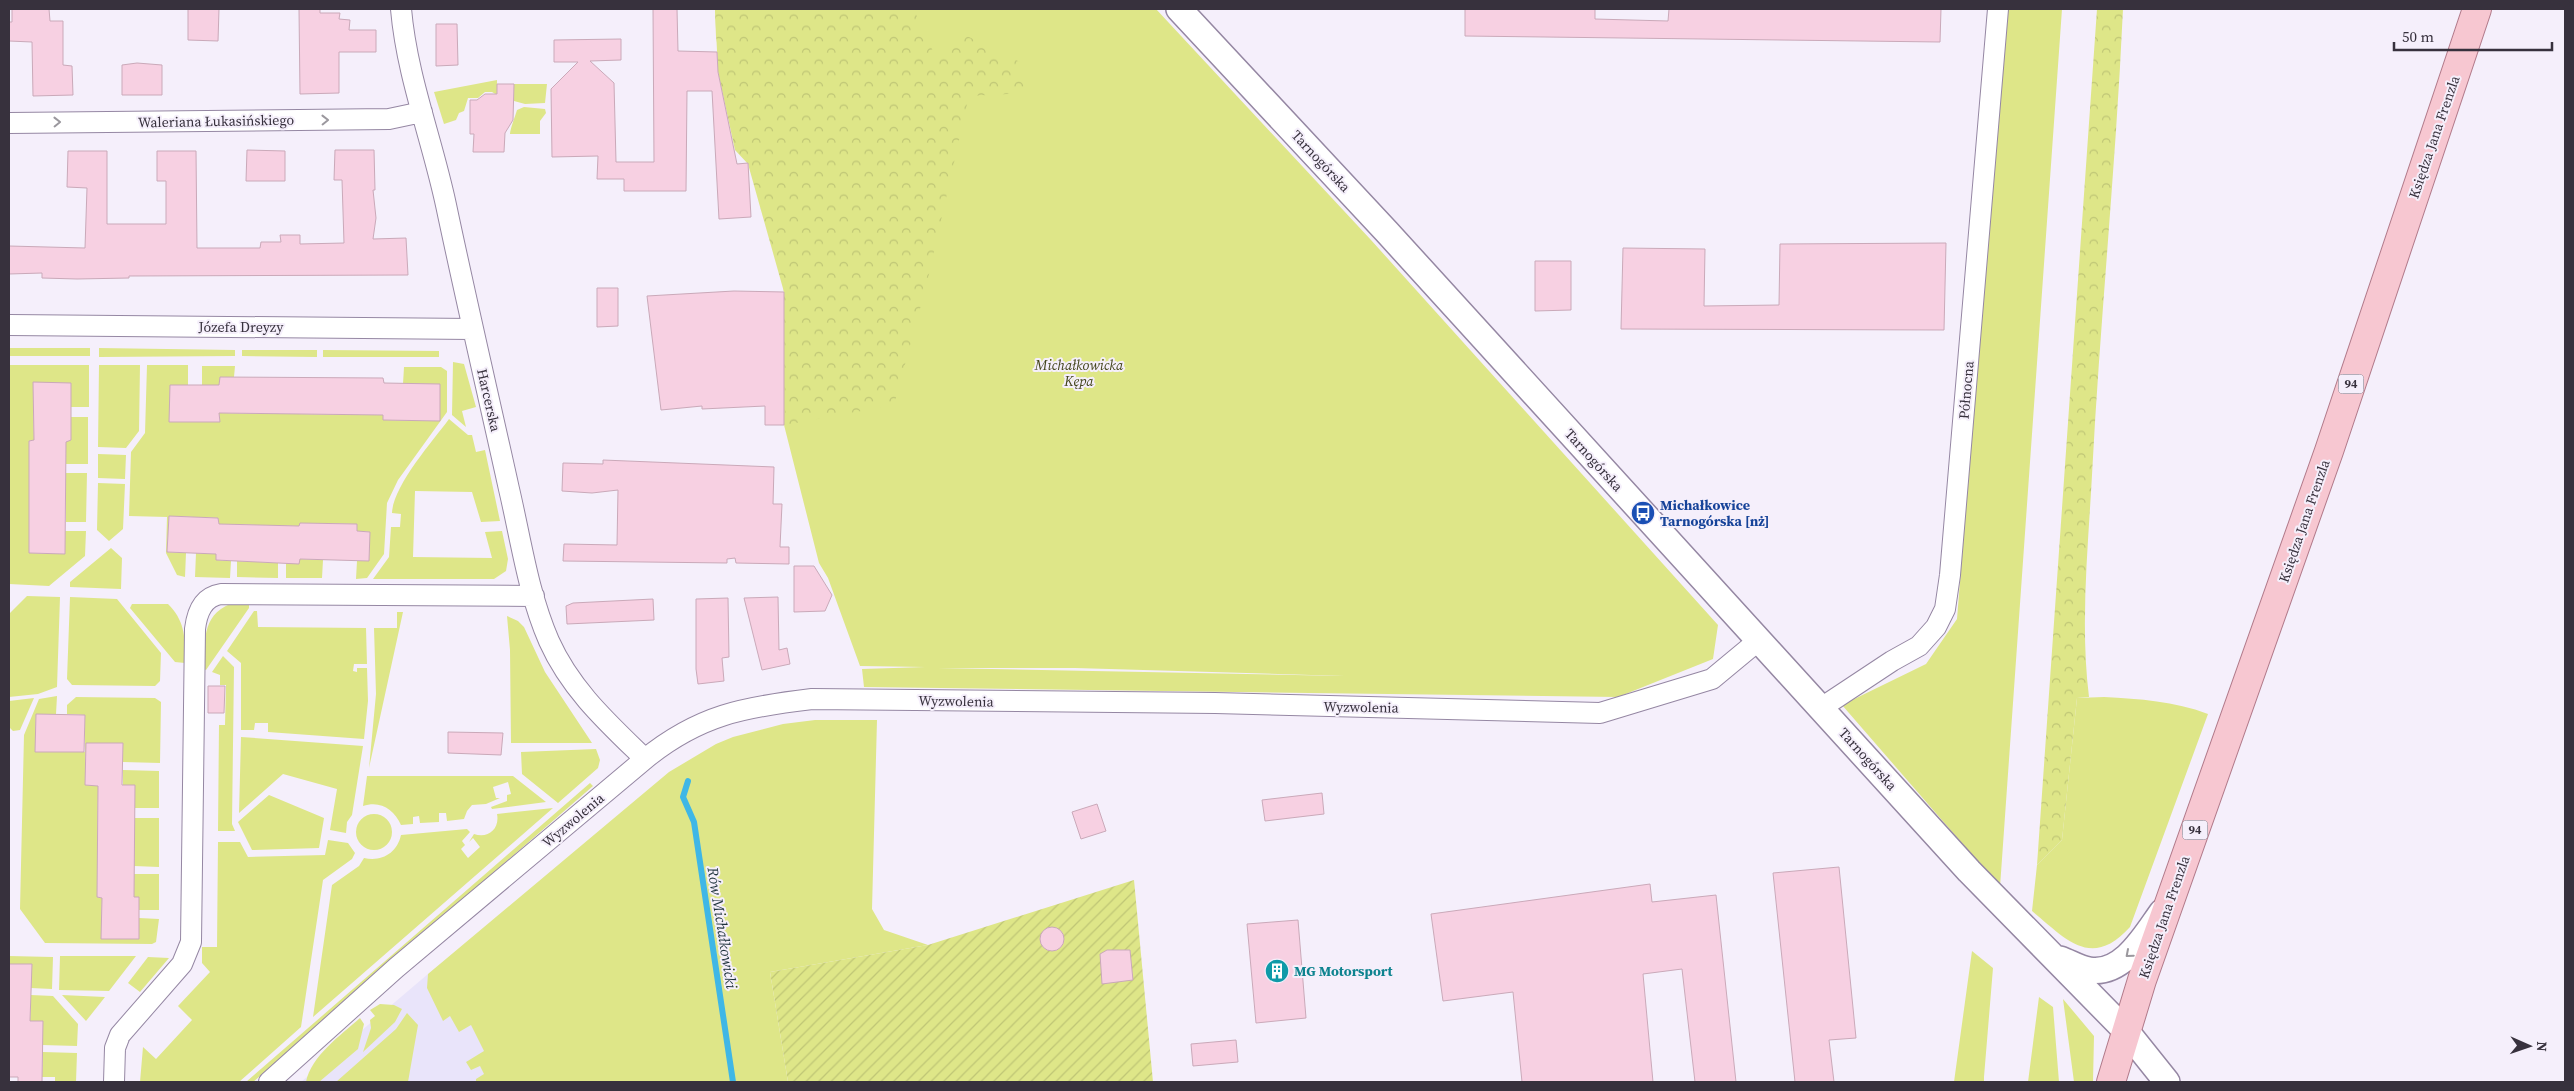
<svg xmlns="http://www.w3.org/2000/svg" width="2574" height="1091" font-family="'Source Serif 4',serif">
<style>
.commercial{fill:#e9e4fa}
.green{fill:#dee688;fill-rule:evenodd}
.forest{fill:url(#forest-crowns)}
.garden{fill:url(#garden-furrows)}
.lines{fill:none;stroke-linecap:round;stroke-linejoin:round}
.stream{stroke:#3fb7e6;stroke-width:6}
.building{fill:#f7d0e2;stroke:#caa9b9}
.minor-casing{stroke:#9587a3;stroke-width:22}
.tertiary-casing{stroke:#9587a3;stroke-width:28}
.primary-casing{stroke:#b17a8a;stroke-width:30}
.minor{stroke:#fff;stroke-width:20}
.tertiary{stroke:#fff;stroke-width:25}
.primary{stroke:#f7c7d1;stroke-width:28}
.oneway{stroke:#9b989e}
.labels{text-anchor:middle;stroke-width:4;stroke-linejoin:round;paint-order:stroke}
.shield{fill:#f5effb;stroke:#706a76;stroke-width:1}
.shield-label{font-size:12px;font-weight:bold;fill:#37313d}
.street-label{font-size:14px;fill:#37313d;stroke:#f5effb}
.park-label{font-size:14px;font-style:italic;fill:#42441b;stroke:#f5effb}
.transit-label{font-size:14px;font-weight:bold;fill:#164399;stroke:#f5effb;text-anchor:start}
.culture-label{font-size:14px;font-weight:bold;fill:#0d838f;stroke:#f5effb;text-anchor:start}
.water-label{font-size:15px;font-style:italic;fill:#1d313a;stroke:#f5effb}
</style>
<defs>
<pattern id="forest-crowns" width="20" height="18" patternUnits="userSpaceOnUse" patternTransform="scale(1.25)"><rect width="20" height="18" fill="#dee688"/><path d="M2 6a3 3 0 1 1 6 0M12 15a3 3 0 1 1 6 0" fill="none" stroke="#bfc676"/></pattern>
<pattern id="garden-furrows" width="10" height="10" patternUnits="userSpaceOnUse" patternTransform="scale(1.25)"><rect width="10" height="10" fill="#dee688"/><path d="M-1 1l2-2M0 10L10 0M9 11l2-2" fill="none" stroke="#bfc676"/></pattern>
</defs>
<rect width="100%" height="100%" fill="#f5effb"/>
<path class="commercial" d="M485,928L546,1082H301L428,974Z"/>
<path class="green" d="M715,9H1156L1371,240L1718,625L1713,659L1618,697L864,687L862,669L925,667L860,666L828,578L819,563L784,425V292L773,217L719,53L716,37ZM937,668H1075L1344,676L938,668Z
M2006,9H2062L2000,887L1842,705L1926,664L1957,619Z
M497,80V95L492,92H485L478,98H468L464,111L459,113L456,120L444,124L434,92Z
M514,84H547L545,103L525,104L514,101Z
M524,107L545,109L546,113L540,121V134H510C510,129 515,117 517,110Z
M9,348H90V356H9Z
M99,348L235,350V356L99,357Z
M242,350H317V357L242,356Z
M323,350L439,351V357H323Z
M453,362L464,364L476,407L462,411L466,427L452,415Z
M9,365H89V407H71V383H33L34,440L29,441V553L65,554V531H86L85,556L49,586L9,584Z
M99,365H140L139,431L126,448L98,447Z
M147,365H188V385L170,422H220L219,413L383,415V420L439,421L403,384L404,367H441L447,371V412L398,480L387,503L384,554L367,578L356,579L357,561H369L370,532L357,531L356,524L301,523L299,526L219,524L218,518L169,516L167,552L186,553L185,577L177,575L166,553L167,517L129,516L131,452L145,433Z
M202,366H235L234,377H220L219,385H202Z
M71,417H88V464H66V442Z
M449,419L468,435H472L476,452L485,450L500,521L481,522L472,492L415,491L413,557L492,558L485,532L502,531L508,559L506,571L494,579H373L389,557L391,527H400L401,514L392,513C393,486 432,442 449,419Z
M98,454L126,455L125,479L98,478Z
M66,473H87L86,522H66Z
M98,483L125,484L123,529L109,541L97,530Z
M111,548L122,558L121,589L70,587V582Z
M196,553L216,554L217,560L231,561L230,578L195,577Z
M300,559L323,560L322,578H286V563Z
M237,561L278,563V578L237,577Z
M27,596L60,597L57,687L38,694L9,697V614Z
M70,597L117,599L161,653L160,681L155,686L72,685L67,679Z
M132,604H168C186,622 185,639 185,663L175,662L130,608Z
M230,604H249V608L206,670L204,669C205,643 201,616 230,604Z
M254,611H257L258,627L366,628L367,664H354L353,671L357,672V668H367L368,701L364,739L268,732V723H255L254,730H241V663L227,651Z
M397,612H403L369,768L376,694L374,628H397Z
M507,616L518,621L524,627L545,672L592,743H511L510,650Z
M223,656L234,667L232,824L235,831H218L219,725H225L226,685H220V675L212,672Z
M57,696L56,714H36L35,752H85V715L67,714V705L76,697L155,698L161,702L160,763L123,762V743H86L85,784L98,786L97,897L102,898L101,939H138L139,918L159,919L156,942L152,944L45,943L20,909L24,735L39,699Z
M2104,697C2140,699 2174,701 2208,714L2130,927C2091,970 2066,939 2032,911L2037,865L2062,840L2077,698Z
M34,698L20,730L13,731L9,727V701Z
M815,720H877L872,909L884,930L928,945L770,972L788,1082H476V1079L484,1074L480,1066L471,1070L466,1062L484,1051L471,1025L459,1032L450,1016L443,1021L427,988L428,974L669,772L716,744L733,737L783,724Z
M241,737L363,746L352,815L347,822L346,833L330,830L337,789L283,774L239,813Z
M596,749L600,760L598,768L558,803L522,774L521,752Z
M123,770L159,771V808H135V785H123Z
M367,776H513L546,802L492,809L491,807L507,801V795L511,794L508,782L493,787L496,798H500L486,804L472,805L467,811L464,819L447,821L446,813H439V822L420,823L419,816L413,817V824L401,825C394,809 380,800 363,806Z
M590,783L593,786L253,1082H246Z
M269,795L324,818L319,848L252,850L238,822Z
M553,808L313,1017L332,885L359,866L364,858C382,862 397,853 401,835L467,829L470,832L462,841L465,845L461,849L468,858L480,847L473,838L469,842L474,834C488,839 500,829 497,814Z
M356 832a18 18 0 1 1 36 0a18 18 0 1 1-36 0Z
M135,818H159V867L134,866Z
M328,840L348,843L355,853L352,859L323,880L301,1027L239,1082H140L143,1047L156,1059L192,1020L178,1006L210,972L202,963V947H217L218,842H240L248,857L325,855Z
M134,874H159V910H139V897H134Z
M1972,951L1993,968L1984,1077V1082H1954Z
M9,956L53,957L52,989L31,988V964H9Z
M60,956H136L109,991L59,990Z
M148,957L169,958L140,992L128,983Z
M31,995L53,996L78,1024L77,1046L42,1045L43,1022L30,1021Z
M62,995L105,997L86,1021Z
M2039,997L2053,1007L2059,1082H2028Z
M2063,999L2094,1036L2093,1082H2074Z
M380,1004L394,1005L402,1009L395,1022L363,1052L371,1028L370,1020L375,1016L370,1010Z
M407,1013L418,1025L408,1082H336L396,1029Z
M360,1018L364,1024L358,1049L319,1082H306C311,1056 341,1035 360,1018Z
M43,1052L77,1053L76,1082H55V1077H42Z"/>
<path class="forest" d="M715,9H902L915,12L936,58L967,36L1020,62L1027,93L969,96L927,283L894,405L785,425L784,292L748,164L735,150L718,72Z
M2097,9H2123C2116,165 2100,320 2092,475C2088,549 2080,624 2089,697L2077,698L2062,840L2037,865Z"/>
<path class="garden" d="M1134,880L1153,1082H788L770,972L928,945Z"/>
<g class="lines">
<path class="stream" d="M688,781L683,797L694,822L733,1082"/>
</g>
<path class="building" d="M12,9H49L50,21H63V65L72,66L73,95L33,96L32,42L9,41V22H12Z
M188,9H219L218,41L188,40Z
M299,9H320V13H340L339,19L350,20L349,30H376V52H339V93L300,94Z
M653,9H677L678,51L717,52L718,72L737,164L748,163L751,217L719,219L712,91H687L686,191H624V179H597L598,156L552,157L551,89L578,62H554V40L621,39V60L590,61L614,83L616,162H654Z
M1465,9H1595V19L1668,21L1669,9H1941L1940,42L1465,36Z
M436,24H457L458,65L436,66Z
M137,63L162,65V95H122V65Z
M497,84H514L513,120L505,133L504,152H473L474,134H470V100H477L485,94H497Z
M247,150L285,151V181H246Z
M335,150H374L375,190H373L376,218L373,239L406,238L408,275L129,276V278L77,279L42,278V273L9,274V246L85,248L87,188L67,187L68,151H107V224H166V181H157V151H196L197,248H260L261,242H281L280,235H300V244L344,243L342,180H334Z
M1946,243L1944,330L1621,329L1623,248L1705,249L1704,306L1779,305L1780,244Z
M1535,261H1571V310L1535,311Z
M597,288H618V326L597,327Z
M734,291L784,292V425H765V406L702,409V406L661,410L647,296Z
M220,377L383,378L384,383L440,384V421L383,420V415L219,413L220,422H169L170,385H219Z
M33,382L71,383V440L66,442L65,554L29,553V441L34,440Z
M603,460L774,467L773,504H782L780,547H789V564L736,563L735,558L727,559V563L563,561L564,544L617,545L618,490L592,493L562,491L563,463L603,464Z
M169,516L218,518L219,524L299,526L300,523L357,524V531L370,532L369,561L300,559L299,564L216,560V554L167,552Z
M794,566H814L832,595L825,611L794,612Z
M778,597L779,650L787,648L790,664L762,670L744,598Z
M728,598L729,657L722,658L724,681L698,684L696,669V599Z
M653,599L654,620L567,624L566,606L573,603Z
M208,686H225L224,713H208Z
M36,714L85,715L84,752H35Z
M448,732L503,733L501,755L448,753Z
M86,743H123L122,785H135L134,897H139V939H101L102,898L97,897L98,786L85,785Z
M1322,793L1324,814L1265,821L1262,800Z
M1097,804L1106,831L1081,839L1072,812Z
M1839,867L1856,1038L1829,1040L1834,1082H1795L1773,873Z
M1650,884L1652,902L1716,895L1736,1082H1695L1682,969L1643,974L1653,1082H1522L1513,992L1443,1001L1431,914Z
M1298,920L1306,1018L1256,1023L1247,924Z
M1040 939a12 12 0 1 1 24 0a12 12 0 1 1-24 0Z
M1107,950H1130L1133,980L1102,984L1100,954Z
M9,964H32L30,1021H43L42,1082H18V1077H9Z
M1236,1040L1238,1062L1193,1066L1191,1044Z"/>
<g class="lines">
<g class="minor-casing">
<path id="minor" d="M401,9C407,77 432,139 446,205C466,300 488,394 509,489C521,540 528,593 549,641C571,690 608,723 645,759
M9,123L389,119L422,112
M9,325L473,329
M1821,708L1892,661L1919,646L1936,627L1945,609L1950,575L1998,9
M114,1082L115,1048L120,1035L182,964L191,942L195,629C197,612 203,597 221,594L534,596
M269,1082L396,968L645,759C699,715 744,707 812,699L1215,703L1600,713L1712,679L1759,640"/>
</g>
<g class="tertiary-casing">
<path id="tertiary" d="M1179,9L1387,232L1969,871L2127,1032L2167,1082
M2060,959C2069,962 2080,969 2089,970C2123,976 2146,934 2162,912"/>
</g>
<g class="primary-casing">
<path id="primary" d="M2111,1082L2142,980L2329,451L2477,9"/>
</g>
<use href="#minor" class="minor"/>
<use href="#tertiary" class="tertiary"/>
<use href="#primary" class="primary"/>
</g>
<defs><path id="oneway-chevron" d="M-2-3.5L2.5 0L-2 3.5" fill="none" stroke-width="1.6" stroke-linecap="round" stroke-linejoin="round" transform="scale(1.25)"/></defs>
<g class="oneway">
<use href="#oneway-chevron" transform="translate(325 120) rotate(-1)"/>
<use href="#oneway-chevron" transform="translate(57 122) rotate(-1)"/>
<use href="#oneway-chevron" transform="translate(2129 954) rotate(139)"/>
</g>
<defs>
<g id="bus-disc" transform="scale(1.25)"><circle r="9.5" fill="#1a4fb4" stroke="#f5effb"/><path d="M-5-6H5V4H4V6H2V4H-2V6H-4V4H-5ZM-3.5-4V0h7V-4ZM-3.5 1.2v1.5H-2V1.2ZM2 1.2v1.5H3.5V1.2Z" fill="#fff"/></g>
<g id="building-disc" transform="scale(1.25)"><circle r="9.5" fill="#0f9aa8" stroke="#f5effb"/><path d="M-4-6H4V6H1V3H-1V6H-4ZM-2.5-4.3h1.7v1.8h-1.7ZM.8-4.3h1.7v1.8H.8ZM-2.5-1h1.7V.8h-1.7ZM.8-1h1.7V.8H.8Z" fill="#fff"/></g>
</defs>
<g fill-rule="evenodd">
<use href="#bus-disc" x="1643" y="513"/>
<use href="#building-disc" x="1277" y="971"/>
</g>
<g class="labels">
<g class="shield">
<rect x="2338.5" y="374.5" width="25" height="19" rx="4"/>
<rect x="2182.5" y="820.5" width="25" height="19" rx="4"/>
</g>
<g class="shield-label">
<text x="2351" y="388">94</text>
<text x="2195" y="834">94</text>
</g>
<g class="street-label">
<text transform="translate(216 121) rotate(-1)" y="5">Waleriana Łukasińskiego</text>
<text transform="translate(2434 137) rotate(-71)" y="5">Księdza Jana Frenzla</text>
<text transform="translate(1321 161) rotate(47)" y="5">Tarnogórska</text>
<text x="241" y="332">Józefa Dreyzy</text>
<text transform="translate(1966 390) rotate(-85)" y="5">Północna</text>
<text transform="translate(489 400) rotate(77)" y="5">Harcerska</text>
<text transform="translate(1594 460) rotate(48)" y="5">Tarnogórska</text>
<text transform="translate(2304 521) rotate(-71)" y="5">Księdza Jana Frenzla</text>
<text transform="translate(956 701) rotate(1)" y="5">Wyzwolenia</text>
<text transform="translate(1361 707) rotate(1)" y="5">Wyzwolenia</text>
<text transform="translate(1868 759) rotate(48)" y="5">Tarnogórska</text>
<text transform="translate(573 820) rotate(-40)" y="5">Wyzwolenia</text>
<text transform="translate(2164 917) rotate(-71)" y="5">Księdza Jana Frenzla</text>
</g>
<g class="park-label">
<text x="1079" y="370">Michałkowicka<tspan x="1079" dy="16">Kępa</tspan></text>
</g>
<g class="transit-label">
<text x="1660" y="510">Michałkowice<tspan x="1660" dy="16">Tarnogórska [nż]</tspan></text>
</g>
<g class="culture-label">
<text x="1294" y="976">MG Motorsport</text>
</g>
<g class="water-label">
<text transform="translate(722 928) rotate(81)" y="5">Rów Michałkowicki</text>
</g>
</g>
<rect width="2574" height="1091" fill="none" stroke="#37313d" stroke-width="20"/>
<g transform="translate(2529 1046) rotate(92)" stroke="#f5effb" stroke-width="4" paint-order="stroke">
<path d="M0-4L9 19L0 12L-9 19Z" fill="#37313d"/>
<text y="-8" font-size="14" font-weight="bold" text-anchor="middle" fill="#37313d">N</text>
</g>
<path d="M2394 42v8h158v-8" fill="none" stroke="#37313d" stroke-width="2.5"/>
<text x="2402" y="42" font-size="15" fill="#37313d" stroke="#f5effb" stroke-width="4" paint-order="stroke">50 m</text>
</svg>
